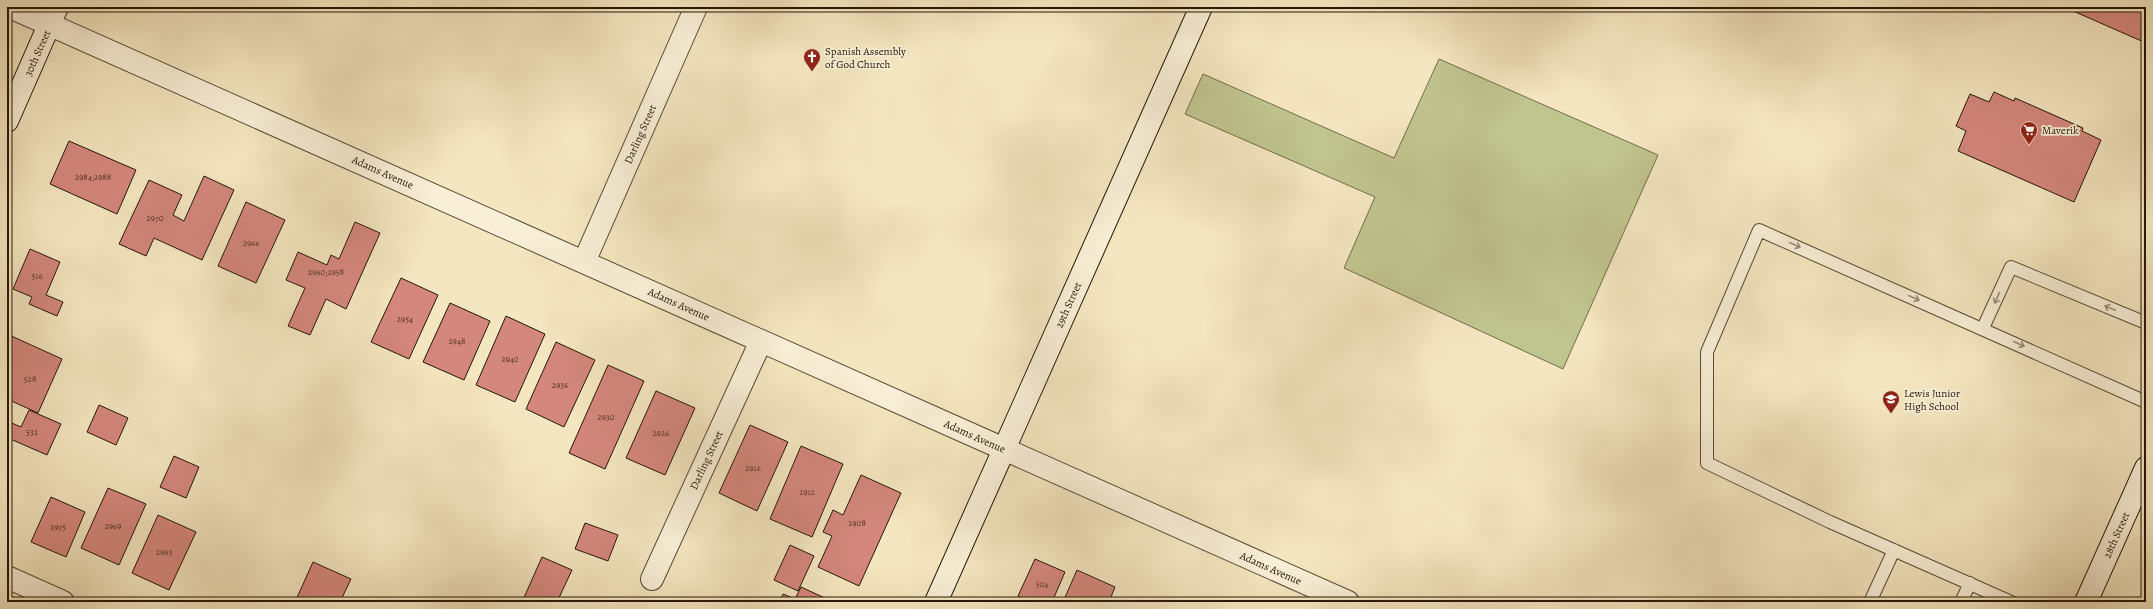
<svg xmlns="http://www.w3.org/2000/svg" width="2153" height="609" font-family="Alegreya,serif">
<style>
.green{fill:#c0c48f;stroke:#726d4a}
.building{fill:#d4877d;stroke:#251606}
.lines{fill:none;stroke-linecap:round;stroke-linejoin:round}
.lane-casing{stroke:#594a34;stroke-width:14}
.street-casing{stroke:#594a34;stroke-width:24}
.secondary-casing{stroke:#251606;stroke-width:24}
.lane{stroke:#f8efd6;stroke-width:12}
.street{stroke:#f8efd6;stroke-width:22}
.secondary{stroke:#f8efd6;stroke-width:22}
.oneway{stroke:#998d78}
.labels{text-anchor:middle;stroke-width:3.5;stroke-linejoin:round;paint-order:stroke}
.number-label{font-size:9px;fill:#513224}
.poi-label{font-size:11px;fill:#251606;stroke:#f8efd6;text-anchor:start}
.street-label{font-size:11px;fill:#251606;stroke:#f8efd6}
</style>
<rect width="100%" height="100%" fill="#f4e6c0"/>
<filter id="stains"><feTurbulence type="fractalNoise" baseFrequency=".005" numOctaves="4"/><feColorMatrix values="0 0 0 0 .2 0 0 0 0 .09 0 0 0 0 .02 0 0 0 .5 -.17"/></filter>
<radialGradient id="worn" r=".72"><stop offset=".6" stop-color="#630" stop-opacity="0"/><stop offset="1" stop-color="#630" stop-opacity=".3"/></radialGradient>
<path class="green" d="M1439,59L1658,155L1563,369L1344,268L1375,197L1185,114L1203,74L1394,158Z"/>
<path class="building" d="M2064,7H2146V43Z
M1994,92L2014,101L2015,98L2083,128L2082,131L2101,140L2074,202L1958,151L1966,131L1956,126L1970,94L1989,102Z
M69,141L136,170L117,214L50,184Z
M204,176L234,190L202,260L154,238L146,256L119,244L149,180L182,195L173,215L184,221Z
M246,202L285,220L256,283L218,266Z
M355,222L380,233L346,309L326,299L310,335L288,326L305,288L286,280L298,252L327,265L331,255L339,259Z
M30,249L60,262L46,295L63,302L57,316L29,304L32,297L13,289Z
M401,278L438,295L409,359L371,342Z
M450,303L490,321L464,380L423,362Z
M506,316L545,334L515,402L476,385Z
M7,334L62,359L38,413L7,399Z
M556,342L595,360L564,427L526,409Z
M608,365L644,381L605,469L569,453Z
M656,391L695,408L665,475L626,458Z
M99,405L128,418L116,445L87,432Z
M29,410L61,424L47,455L8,438L7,441V421L21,427Z
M750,425L788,442L757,511L719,493Z
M801,446L843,464L812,537L770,519Z
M174,456L199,467L186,498L160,487Z
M861,475L901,493L859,586L818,567L832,536L823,532L833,510L843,515Z
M108,488L146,504L119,565L81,548Z
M51,497L85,512L66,557L31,542Z
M158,515L196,532L169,590L132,573Z
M585,523L618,535L608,561L575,549Z
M790,545L814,556L798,591L774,580Z
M542,557L572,570L557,602H522Z
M1035,559L1065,572L1052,602H1031L1018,596Z
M313,562L351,579L340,602H295Z
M1077,570L1115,587L1109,602H1063Z
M801,587L827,599L826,602H779L783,594L795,599Z"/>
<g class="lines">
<g class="lane-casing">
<path id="lane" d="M1983,328L2011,267L2146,323
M1870,602L1894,550
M1961,602L1970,583
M2011,602L1830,522L1707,463V352L1759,230L2146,402"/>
</g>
<g class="street-casing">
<path id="street" d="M10,7L1348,602
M584,262L696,7
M7,577L63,602
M652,579L761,341"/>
</g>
<g class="secondary-casing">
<path id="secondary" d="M7,121L57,7
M936,602L1201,7
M2086,602L2146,468"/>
</g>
<use href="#lane" class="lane"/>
<use href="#street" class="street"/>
<use href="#secondary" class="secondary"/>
</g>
<defs><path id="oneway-shaft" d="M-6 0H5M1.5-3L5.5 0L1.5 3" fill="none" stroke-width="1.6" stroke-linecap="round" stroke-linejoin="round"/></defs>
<g class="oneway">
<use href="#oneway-shaft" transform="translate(1795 245) rotate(24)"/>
<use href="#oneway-shaft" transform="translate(1914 298) rotate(24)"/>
<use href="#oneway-shaft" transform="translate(1997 298) rotate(114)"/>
<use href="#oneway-shaft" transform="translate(2110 308) rotate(-158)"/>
<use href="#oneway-shaft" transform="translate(2019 344) rotate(24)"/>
</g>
<defs>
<g id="church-pin" transform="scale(0.9)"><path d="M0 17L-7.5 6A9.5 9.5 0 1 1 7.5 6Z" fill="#8f2418" stroke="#f8efd6"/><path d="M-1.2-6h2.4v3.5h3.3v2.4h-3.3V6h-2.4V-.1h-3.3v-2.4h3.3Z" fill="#fff"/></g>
<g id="supermarket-pin" transform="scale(0.9)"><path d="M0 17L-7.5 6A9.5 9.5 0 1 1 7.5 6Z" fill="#8f2418" stroke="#f8efd6"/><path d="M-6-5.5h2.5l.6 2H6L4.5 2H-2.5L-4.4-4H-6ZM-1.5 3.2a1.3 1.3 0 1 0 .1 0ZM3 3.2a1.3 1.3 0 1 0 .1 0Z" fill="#fff"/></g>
<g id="school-pin" transform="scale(0.9)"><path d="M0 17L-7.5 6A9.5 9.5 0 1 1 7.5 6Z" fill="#8f2418" stroke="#f8efd6"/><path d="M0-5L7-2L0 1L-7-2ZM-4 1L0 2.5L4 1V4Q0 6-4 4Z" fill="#fff"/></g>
</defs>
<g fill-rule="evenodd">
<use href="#church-pin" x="812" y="57"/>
<use href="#supermarket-pin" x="2029" y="130"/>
<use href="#school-pin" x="1891" y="399"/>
</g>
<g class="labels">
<g class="number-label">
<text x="93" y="180">2984;2988</text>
<text x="155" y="221">2970</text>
<text x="251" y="246">2966</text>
<text x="326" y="275">2960;2958</text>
<text x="37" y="279">516</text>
<text x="405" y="322">2954</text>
<text x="457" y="344">2948</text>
<text x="510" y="362">2940</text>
<text x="30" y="382">528</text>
<text x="560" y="388">2936</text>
<text x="606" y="420">2930</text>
<text x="32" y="435">532</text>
<text x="661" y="436">2926</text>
<text x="753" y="471">2916</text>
<text x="807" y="495">2912</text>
<text x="857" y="526">2908</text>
<text x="113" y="529">2969</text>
<text x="58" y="530">2975</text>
<text x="164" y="555">2963</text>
<text x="1042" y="587">504</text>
</g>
<g class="poi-label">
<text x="825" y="55">Spanish Assembly<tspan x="825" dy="13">of God Church</tspan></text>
<text x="2042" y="134">Maverik</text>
<text x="1904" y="397">Lewis Junior<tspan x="1904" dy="13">High School</tspan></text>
</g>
<g class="street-label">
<text transform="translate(37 53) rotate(-66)" y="4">30th Street</text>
<text transform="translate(640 134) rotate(-66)" y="4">Darling Street</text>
<text transform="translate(383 172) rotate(24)" y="4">Adams Avenue</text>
<text transform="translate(679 304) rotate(24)" y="4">Adams Avenue</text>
<text transform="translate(1068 305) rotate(-66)" y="4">29th Street</text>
<text transform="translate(975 436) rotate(24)" y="4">Adams Avenue</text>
<text transform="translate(706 460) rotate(-65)" y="4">Darling Street</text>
<text transform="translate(2116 535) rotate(-66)" y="4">28th Street</text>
<text transform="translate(1271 568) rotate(24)" y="4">Adams Avenue</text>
</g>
</g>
<rect width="2153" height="609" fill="none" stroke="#f4e6c0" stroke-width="24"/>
<rect x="8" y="8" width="2137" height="593" fill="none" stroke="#251606" stroke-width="2"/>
<rect x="12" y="12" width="2129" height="585" fill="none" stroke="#251606"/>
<rect width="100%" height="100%" filter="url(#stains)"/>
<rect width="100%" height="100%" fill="url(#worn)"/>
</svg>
